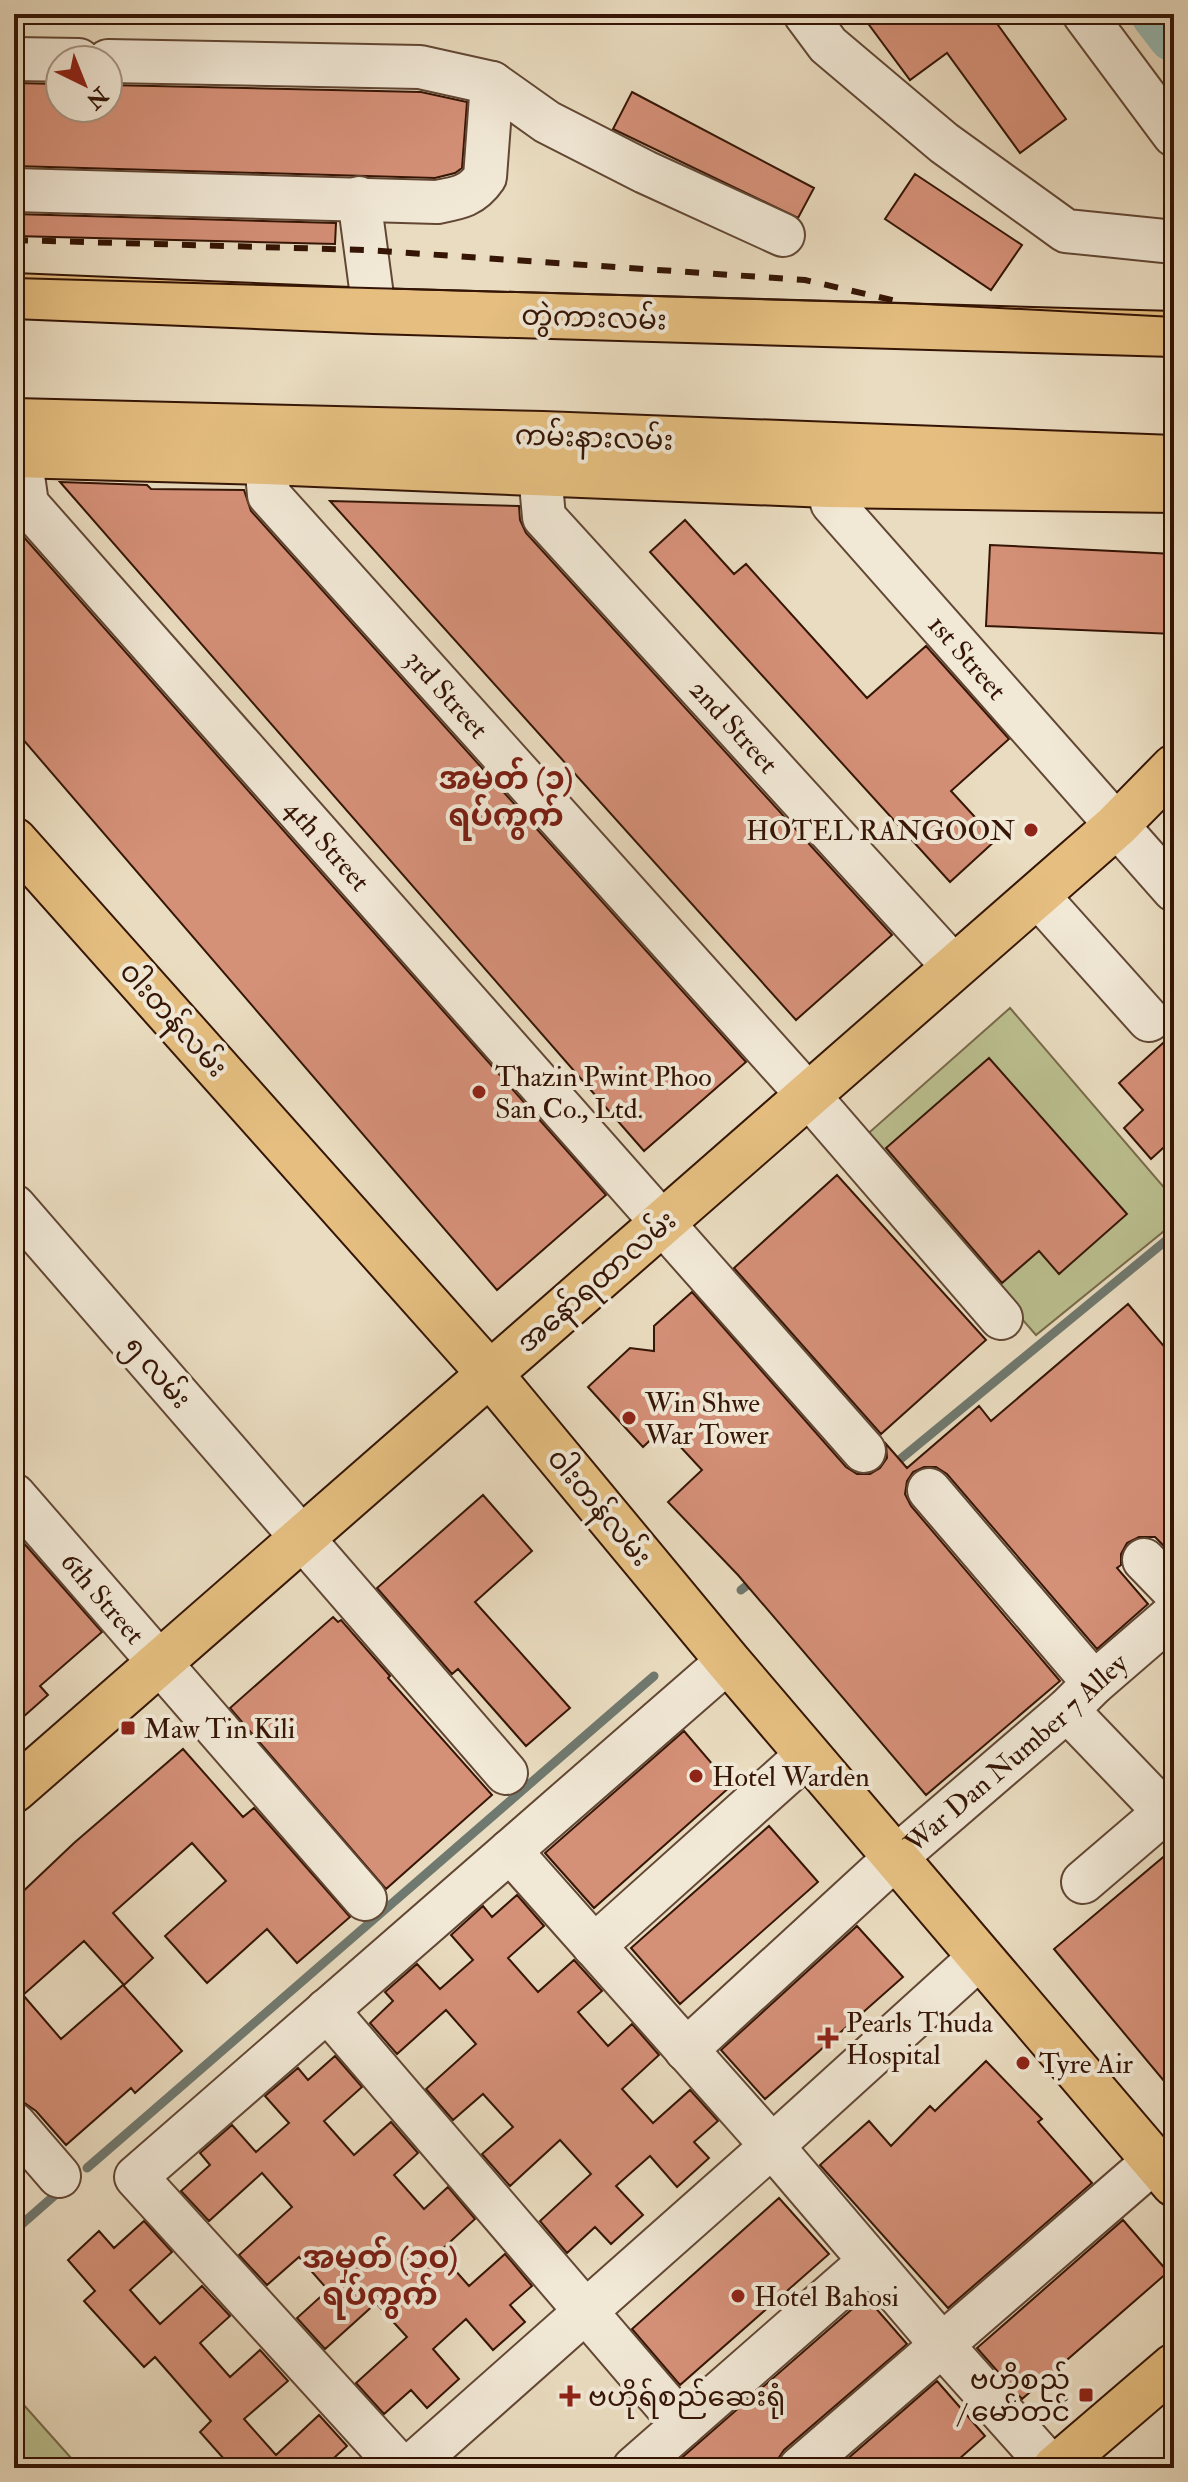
<svg xmlns="http://www.w3.org/2000/svg" width="1188" height="2482" font-family="'IM FELL Double Pica','Noto Sans Myanmar',serif">
<style>
.green{fill:#bbbf8f;stroke:#786a4a;stroke-width:2}
.lines{fill:none;stroke-linecap:round;stroke-linejoin:round}
.stream{stroke:#70796f;stroke-width:9}
.river{stroke:#98bbb5;stroke-width:52}
.building{fill:#d59078;stroke:#351505;stroke-width:2}
.minor-casing{stroke:#624734;stroke-width:46}
.major-casing{stroke:#351505;stroke-width:48}
.minor{stroke:#f1e8d6;stroke-width:42}
.major{stroke:#e5be80;stroke-width:44}
.tram{stroke:#351505;stroke-width:2}
.rail{stroke:#351505;stroke-width:6;stroke-dasharray:14 14;stroke-linecap:butt}
.poi-dot{fill:#8f2418;stroke:#f1e8d6;stroke-width:3}
.labels{text-anchor:middle;stroke-width:8;stroke-linejoin:round;paint-order:stroke}
.street-label{font-size:28px;fill:#351505;stroke:#f1e8d6}
.poi-label{font-size:28px;fill:#351505;stroke:#f1e8d6;text-anchor:start}
.quarter-label{font-size:32px;font-weight:bold;fill:#7a1f14;stroke:#f1e8d6}
</style>
<rect width="100%" height="100%" fill="#eadcc0"/>
<filter id="stains"><feTurbulence type="fractalNoise" baseFrequency=".0025" numOctaves="4"/><feColorMatrix values="0 0 0 0 .2 0 0 0 0 .09 0 0 0 0 .02 0 0 0 .5 -.17"/></filter>
<radialGradient id="worn" r=".72"><stop offset=".6" stop-color="#630" stop-opacity="0"/><stop offset="1" stop-color="#630" stop-opacity=".3"/></radialGradient>
<path class="green" d="M1010,1008L1174,1199V1223L1036,1335L863,1138Z
M14,2394L80,2468H14Z"/>
<g class="lines">
<path class="stream" d="M892,1466L1174,1234
M741,1590L754,1580
M87,2168L654,1676
M14,2231L63,2188"/>
<path class="river" d="M1157,14L1174,36"/>
</g>
<path class="building" d="M861,14H990L1066,119L1020,153L947,53L910,80Z
M14,83L60,84V108H108V85L421,92L467,102L462,168L455,173L435,178L14,166Z
M632,92L814,188L798,218L613,129Z
M915,174L1022,245L991,290L885,219Z
M14,214L336,223L335,244L14,236Z
M60,482L147,485L151,489L244,490L251,511L746,1062L644,1151Z
M330,501L519,506L520,520L526,533L892,935L796,1020Z
M685,520L734,574L746,564L867,698L926,646L1009,739L951,791L996,840L950,882L650,552Z
M14,526L606,1195L497,1290L14,729Z
M990,545L1174,554V634L986,626Z
M1174,1033V1138L1151,1159L1124,1128L1143,1110L1119,1083Z
M989,1058L1127,1214L1059,1274L1039,1251L1002,1283L886,1148Z
M837,1175L986,1340L881,1434L734,1268Z
M692,1292L846,1467L857,1474H870L880,1468L887,1458L886,1444L907,1468L979,1406L991,1421L1128,1304L1174,1358V1556L1155,1537H1139L1127,1543L1121,1554V1565L1117,1568L1148,1604L1097,1649L947,1474L936,1467H924L913,1472L907,1481L905,1494L911,1506L1060,1681L926,1795L738,1575L668,1502L702,1470L663,1428L643,1447L588,1387L630,1348L654,1351V1326Z
M483,1495L532,1551L475,1602L570,1708L526,1746L458,1669L452,1674L377,1588Z
M14,1532L102,1632L40,1686L48,1695L14,1725Z
M333,1617L338,1622L341,1620L390,1676L388,1678L492,1795L386,1889L230,1708Z
M684,1731L731,1786L594,1908L545,1853Z
M183,1749L243,1817L254,1808L350,1917L297,1963L267,1929L207,1983L165,1936L226,1881L192,1843L113,1913L153,1958L124,1985L84,1941L23,1995L61,2039L123,1985L182,2051L135,2093L131,2088L66,2145L36,2111L23,2102L14,2101V1900L74,1843Z
M769,1826L818,1882L680,2004L631,1948Z
M1174,1848V2093L1054,1949Z
M517,1895L544,1926L508,1958L538,1992L574,1960L602,1991L578,2012L608,2046L632,2024L659,2055L622,2089L653,2123L690,2090L718,2121L694,2142L709,2158L677,2187L650,2156L616,2186L643,2215L611,2244L595,2227L567,2253L540,2221L591,2174L560,2140L510,2186L482,2154L513,2127L483,2094L453,2120L426,2089L476,2044L446,2010L397,2054L370,2023L393,2001L385,1992L417,1964L440,1989L473,1960L451,1935L483,1906L492,1917Z
M857,1926L903,1977L765,2099L721,2050Z
M335,2056L362,2087L324,2121L354,2155L391,2122L418,2153L394,2175L424,2209L448,2187L475,2219L439,2252L469,2286L505,2254L532,2286L510,2305L525,2322L493,2350L466,2319L433,2349L459,2379L427,2408L411,2390L384,2414L356,2383L407,2337L376,2303L325,2349L297,2318L328,2290L299,2257L267,2285L239,2255L292,2207L262,2173L209,2221L181,2191L210,2165L200,2153L232,2125L256,2152L289,2123L265,2096L298,2068L308,2080Z
M986,2061L1042,2119L1038,2122L1092,2183L948,2308L820,2165L869,2121L891,2146L930,2106L935,2111Z
M779,2198L829,2254L680,2385L632,2329Z
M1123,2220L1168,2272L1022,2399L977,2348Z
M144,2221L172,2252L130,2290L160,2324L202,2286L230,2316L200,2343L230,2377L260,2350L288,2381L244,2419L276,2455L319,2415L347,2446L323,2468H232L200,2432L211,2421L155,2357L144,2367L84,2301L95,2291L68,2260L99,2231L114,2248Z
M866,2297L907,2344L784,2450L778,2459L776,2468H670Z
M937,2381L985,2436L949,2468H837Z"/>
<g class="lines">
<g class="minor-casing">
<g id="minor">
<path d="M805,14L828,45L944,143L1066,231L1174,242"/>
<path d="M1084,14L1174,135"/>
<path d="M14,59L79,60"/>
<path d="M108,61L420,67L492,83L547,122L645,172L783,235"/>
<path d="M14,190L437,202C459,198 472,196 485,177L492,83"/>
<path d="M359,198L374,311"/>
<path id="s1" d="M22,421L20,455L27,504L864,1451"/>
<path id="s2" d="M268,428L266,462L269,495L808,1095L1001,1318"/>
<path id="s3" d="M543,440L540,473L544,517L954,967"/>
<path id="s4" d="M831,453L828,485L832,503L1174,890"/>
<path d="M1037,895L1149,1020"/>
<path d="M14,1206L506,1773"/>
<path d="M929,1490L1094,1683"/>
<path id="s5" d="M14,1495L365,1899"/>
<path d="M1144,1560L1174,1591"/>
<path d="M1067,1710L1165,1812"/>
<path d="M510,1851L772,2146L942,2345L1052,2468"/>
<path d="M1083,1882L1174,1804"/>
<path d="M594,1946L807,1755"/>
<path d="M327,2010L683,2425"/>
<path id="s6" d="M686,2050L895,1858L1067,1710L1094,1683L1174,1614"/>
<path d="M14,2124L59,2176"/>
<path d="M401,2468L136,2177L728,1661"/>
<path d="M409,2468L772,2146L979,1958"/>
<path d="M634,2468L870,2261"/>
<path d="M800,2468L1153,2162"/>
</g>
</g>
<g class="major-casing">
<path id="major" d="M14,296L374,311L1174,334
M14,421L543,434L1174,458
M14,455L266,462L828,485L1174,490
M14,840L490,1374L728,1661L1174,2184
M14,1790L1116,826L1174,767
M1055,2468L1174,2366"/>
</g>
<use href="#minor" class="minor"/>
<use href="#major" class="major"/>
<path class="tram" d="M14,278L905,303L1174,317"/>
<path class="rail" d="M14,240L366,250L805,280L905,303"/>
</g>
<g class="poi-dot">
<circle cx="1031" cy="830" r="8"/>
<circle cx="479" cy="1092" r="8"/>
<circle cx="629" cy="1418" r="8"/>
<rect x="120" y="1720" width="16" height="16" rx="4"/>
<circle cx="696" cy="1776" r="8"/>
<path d="M824 2026h8v8h8v8h-8v8h-8v-8h-8v-8h8z"/>
<circle cx="1023" cy="2063" r="8"/>
<circle cx="738" cy="2296" r="8"/>
<rect x="1078" y="2387" width="16" height="16" rx="4"/>
<path d="M566 2384h8v8h8v8h-8v8h-8v-8h-8v-8h8z"/>
</g>
<g class="labels">
<g class="street-label">
<text transform="translate(594 317) rotate(2)" y="10">တွဲကားလမ်း</text>
<text transform="translate(594 437) rotate(2)" y="10">ကမ်းနားလမ်း</text>
<text dy="10" stroke="none"><textPath href="#s4" startOffset="256">1st Street</textPath></text>
<text dy="10" stroke="none"><textPath href="#s2" startOffset="334">3rd Street</textPath></text>
<text dy="10" stroke="none"><textPath href="#s3" startOffset="360">2nd Street</textPath></text>
<text dy="10" stroke="none"><textPath href="#s1" startOffset="538">4th Street</textPath></text>
<text transform="translate(174 1019) rotate(48)" y="10">ဝါးတန်လမ်း</text>
<text transform="translate(596 1281) rotate(-41)" y="10">အနော်ရထာလမ်း</text>
<text transform="translate(158 1372) rotate(49)" y="10">၅ လမ်း</text>
<text transform="translate(600 1507) rotate(50)" y="10">ဝါးတန်လမ်း</text>
<text dy="10" stroke="none"><textPath href="#s5" startOffset="136">6th Street</textPath></text>
<text dy="10" stroke="none"><textPath href="#s6" startOffset="444">War Dan Number 7 Alley</textPath></text>
</g>
<g class="poi-label">
<text x="1015" y="840" text-anchor="end">HOTEL RANGOON</text>
<text x="495" y="1086">Thazin Pwint Phoo<tspan x="495" dy="32">San Co., Ltd.</tspan></text>
<text x="645" y="1412">Win Shwe<tspan x="645" dy="32">War Tower</tspan></text>
<text x="144" y="1738">Maw Tin Kili</text>
<text x="712" y="1786">Hotel Warden</text>
<text x="846" y="2032">Pearls Thuda<tspan x="846" dy="32">Hospital</tspan></text>
<text x="1039" y="2073">Tyre Air</text>
<text x="754" y="2306">Hotel Bahosi</text>
<text x="1070" y="2389" text-anchor="end">ဗဟိုစည်<tspan x="1070" dy="32">/ မော်တင်</tspan></text>
<text x="588" y="2406">ဗဟိုရ်စည်ဆေးရုံ</text>
</g>
<g class="quarter-label">
<text x="506" y="789">အမှတ် (၁)<tspan x="506" dy="37">ရပ်ကွက်</tspan></text>
<text x="380" y="2268">အမှတ် (၁၀)<tspan x="380" dy="37">ရပ်ကွက်</tspan></text>
</g>
</g>
<rect width="1188" height="2482" fill="none" stroke="#eadcc0" stroke-width="48"/>
<rect x="16" y="16" width="1156" height="2450" fill="none" stroke="#351505" stroke-width="4"/>
<rect x="24" y="24" width="1140" height="2434" fill="none" stroke="#351505" stroke-width="2"/>
<g transform="translate(84 84) rotate(137)"><circle r="38" fill="#f1e8d6" stroke="#a69482" stroke-width="2"/>
<path d="M0-6L14 30L0 20L-14 30Z" fill="#8f2418"/>
<text y="-12" font-size="22" font-weight="bold" text-anchor="middle" fill="#351505">N</text>
</g>
<rect width="100%" height="100%" filter="url(#stains)"/>
<rect width="100%" height="100%" fill="url(#worn)"/>
</svg>
